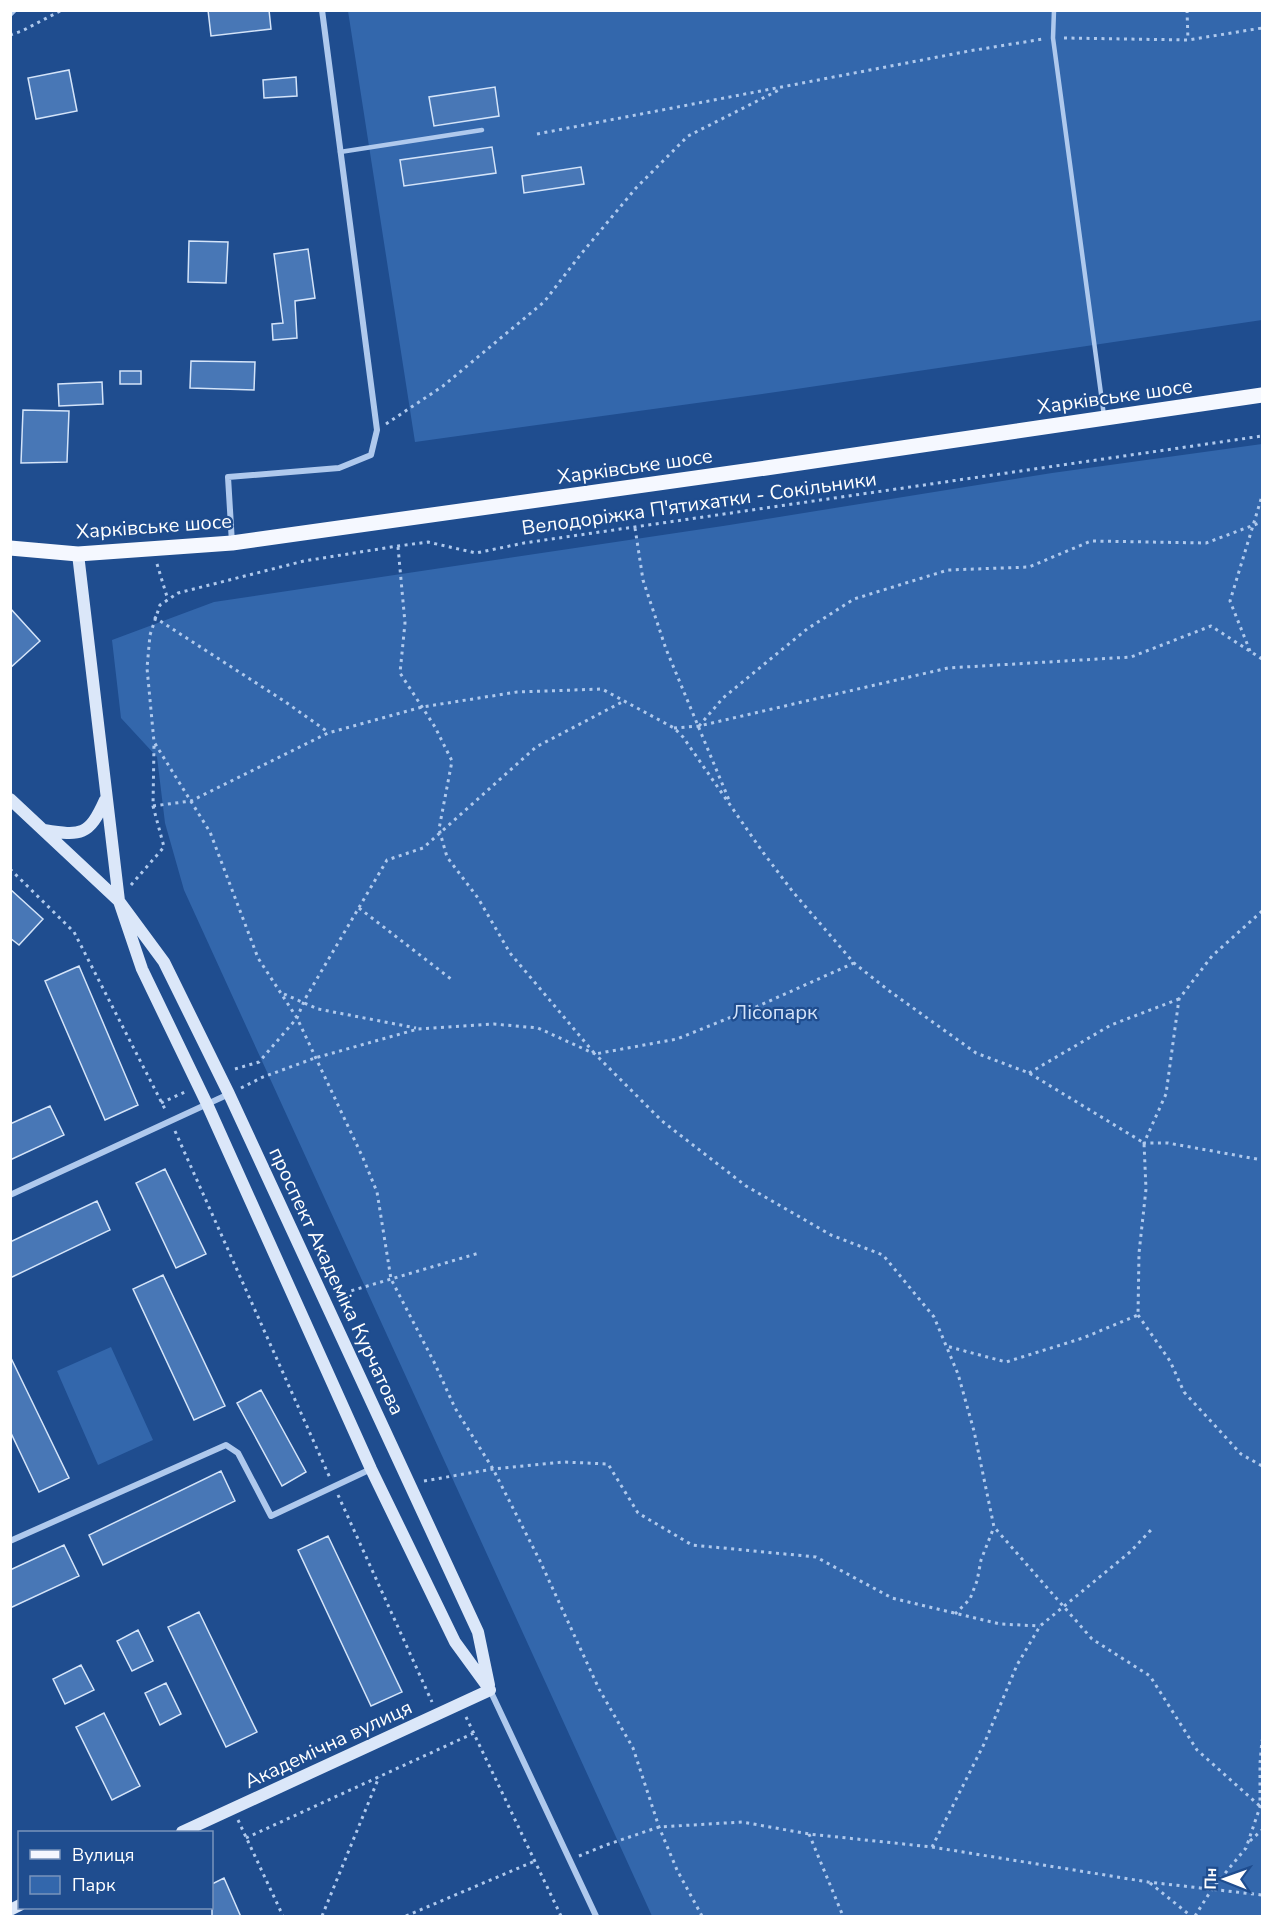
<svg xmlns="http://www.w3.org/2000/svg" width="1273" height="1927" font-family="'Nunito Sans',sans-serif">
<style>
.green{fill:#3367ac}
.building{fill:#4877b6;stroke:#d4e4f9;stroke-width:1.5}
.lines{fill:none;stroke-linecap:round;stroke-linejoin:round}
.path{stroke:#afc9ed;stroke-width:3;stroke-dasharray:3 4.5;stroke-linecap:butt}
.lane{stroke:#afc9ed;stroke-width:4.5}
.street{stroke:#afc9ed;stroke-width:6}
.secondary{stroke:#dbe7f9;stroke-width:12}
.primary{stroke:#f5f8ff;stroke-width:15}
.labels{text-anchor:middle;stroke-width:4.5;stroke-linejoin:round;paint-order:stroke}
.street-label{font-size:20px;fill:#fff;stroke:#1f4d8f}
.park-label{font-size:20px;fill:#d4e4f9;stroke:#1f4d8f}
</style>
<rect width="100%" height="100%" fill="#1f4d8f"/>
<path class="green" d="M348,11H1262V320L776,392L415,442Z
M1262,444V1916H652L184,890L165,823L157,757L121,718L112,640L214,602L723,526L1052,473Z
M111,1347L153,1440L98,1465L57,1371Z"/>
<path class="building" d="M208,10H269L271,29L211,36Z
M69,70L77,111L36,119L28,78Z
M296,77L297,96L264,98L263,80Z
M495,87L499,116L434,126L429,97Z
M492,147L496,173L404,186L400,160Z
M581,167L584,184L524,193L522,176Z
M189,241L228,242L226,283L188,282Z
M308,249L315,298L295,301L297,338L273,340L272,324L283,323L274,254Z
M191,361L255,362L254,390L190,388Z
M120,371H141V384H120Z
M102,382L103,404L59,406L58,384Z
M23,410L69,411L67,462L21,463Z
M10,608L40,641L10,668Z
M10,889L43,919L19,945L10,938Z
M79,966L138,1105L105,1120L45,981Z
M50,1106L64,1135L10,1160V1124Z
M165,1169L206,1254L176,1268L136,1183Z
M97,1201L110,1230L10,1278V1242Z
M163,1275L225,1406L194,1420L133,1289Z
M10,1356L69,1478L39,1492L10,1431Z
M261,1390L306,1472L282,1486L237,1403Z
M221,1471L235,1501L103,1565L89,1535Z
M328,1536L402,1692L371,1706L298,1550Z
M64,1545L79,1576L10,1608V1570Z
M199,1612L257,1732L226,1747L168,1627Z
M138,1630L153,1661L132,1671L117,1641Z
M81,1665L94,1690L65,1704L53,1679Z
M166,1683L181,1714L160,1725L145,1693Z
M104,1713L140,1786L112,1800L76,1727Z
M224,1878L241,1917H212V1884Z"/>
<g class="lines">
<path class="path" d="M1187,10L1188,40
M10,35L22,31L62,10
M1064,38L1188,40L1262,28
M537,134L969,51L1043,39
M386,424L443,386L544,302L581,254L636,188L688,136L781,89
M635,528L643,580L666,649L729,800
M398,547L405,623L400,673L435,727L452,761L439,829L447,857L478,898L510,953L595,1054L677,1039L756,1007L854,963
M157,564L168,600
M154,617L284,701L328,732
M1250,651L1230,601L1262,496
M699,726L723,698L807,629L854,599L948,570L1029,567L1091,541L1206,543L1262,522
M674,728L699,726L948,668L1131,657L1211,626L1262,659
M153,806L191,801L328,733L422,707L517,692L602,689L674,728L683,737L762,851L793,892L854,963L888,990L976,1053L1029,1073L1144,1143L1146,1189L1139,1253L1138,1315L1083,1338L1006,1362L946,1346
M10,869L74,932L166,1111
M131,885L164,847L153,806L154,744
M359,908L451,979
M1262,911L1212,956L1179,999L1166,1094L1144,1143H1168L1262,1160
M284,994L318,1009L416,1028
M235,1069L259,1062L297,1018L305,999L387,860L423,848L536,747L624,701
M1029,1073L1111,1025L1179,999
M241,1088L263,1077L315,1058L418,1029L494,1024L538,1028L595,1054L662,1121L746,1186L831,1235L883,1255L934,1317L958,1374L974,1431L994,1527L1092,1639L1150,1676L1197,1750L1262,1808
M161,1103L187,1091
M175,1131L330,1478
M337,1295L479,1253
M1138,1315L1170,1361L1184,1392L1241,1454L1262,1466
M424,1481L493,1469L564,1462L608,1464L638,1513L692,1545L816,1557L892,1598L1000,1624L1040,1626
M338,1495L432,1702
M955,1614L970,1599L977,1581L981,1560L994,1527
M466,1717L561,1916
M238,1820L283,1916
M809,1834L843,1916
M246,1838L474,1733
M1250,1841L1262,1830
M932,1847L984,1744L1017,1665L1040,1626L1130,1552L1151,1530
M579,1856L606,1845L659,1827L742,1822L809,1834L932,1847L1148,1882L1262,1895
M1150,1883L1191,1916
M322,1916L379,1777
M406,1916L535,1861
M702,1916L677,1870L659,1827L633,1748L599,1689L540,1561L493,1469L455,1408L435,1364L391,1279L377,1192L363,1158L297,1018L258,958L210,832L154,742L147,668L150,635L160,605L178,593L304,561L398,546L428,542L476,553L524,543L1262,436
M1195,1916L1212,1889L1246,1848L1260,1807V1763L1262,1740"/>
<path class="lane" d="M1054,10L1053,38L1104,416
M340,152L482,130"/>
<path class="street" d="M10,14L14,10
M232,543L228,477L339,468L371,455L377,430L322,10
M10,1195L229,1094
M10,1541L226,1445L238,1453L271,1516L371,1469
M490,1690L596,1916"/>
<path class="secondary" d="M78,554L119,901L142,969L207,1104L371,1469L455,1642L490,1690
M10,799L119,901L164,962L229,1094L478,1632L489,1685
M44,830C81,836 89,836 105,800
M182,1832L490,1690
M10,1910L20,1905"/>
<path class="primary" d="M10,548L78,554L232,543L766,468L1262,395"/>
</g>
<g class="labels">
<g class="street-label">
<text transform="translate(1115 396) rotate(-8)" y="7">Харківське шосе</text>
<text transform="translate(635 466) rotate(-8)" y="7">Харківське шосе</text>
<text transform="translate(699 503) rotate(-8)" y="7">Велодоріжка П'ятихатки - Сокільники</text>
<text transform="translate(154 526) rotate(-4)" y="7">Харківське шосе</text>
<text transform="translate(337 1281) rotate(65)" y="7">проспект Академіка Курчатова</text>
<text transform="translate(328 1744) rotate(-25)" y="7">Академічна вулиця</text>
</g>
<g class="park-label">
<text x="775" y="1019">Лісопарк</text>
</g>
</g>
<rect width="1273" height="1927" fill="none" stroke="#ffffff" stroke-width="24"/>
<rect x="18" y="1831" width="195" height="78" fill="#1f4d8f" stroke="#7994bc" stroke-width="1.5"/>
<rect x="30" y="1850" width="30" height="9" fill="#f5f8ff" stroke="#7994bc" stroke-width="1.5"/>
<text x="72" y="1861" font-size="18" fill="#ffffff">Вулиця</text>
<rect x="30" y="1876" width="30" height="18" fill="#3367ac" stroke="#7994bc" stroke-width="1.5"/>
<text x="72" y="1891" font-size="18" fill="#ffffff">Парк</text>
<g transform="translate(1225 1879) rotate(271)" stroke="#1f4d8f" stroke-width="4.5" paint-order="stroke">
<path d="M0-4.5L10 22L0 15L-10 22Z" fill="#ffffff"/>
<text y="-9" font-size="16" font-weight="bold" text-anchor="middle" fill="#ffffff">Пн</text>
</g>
</svg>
